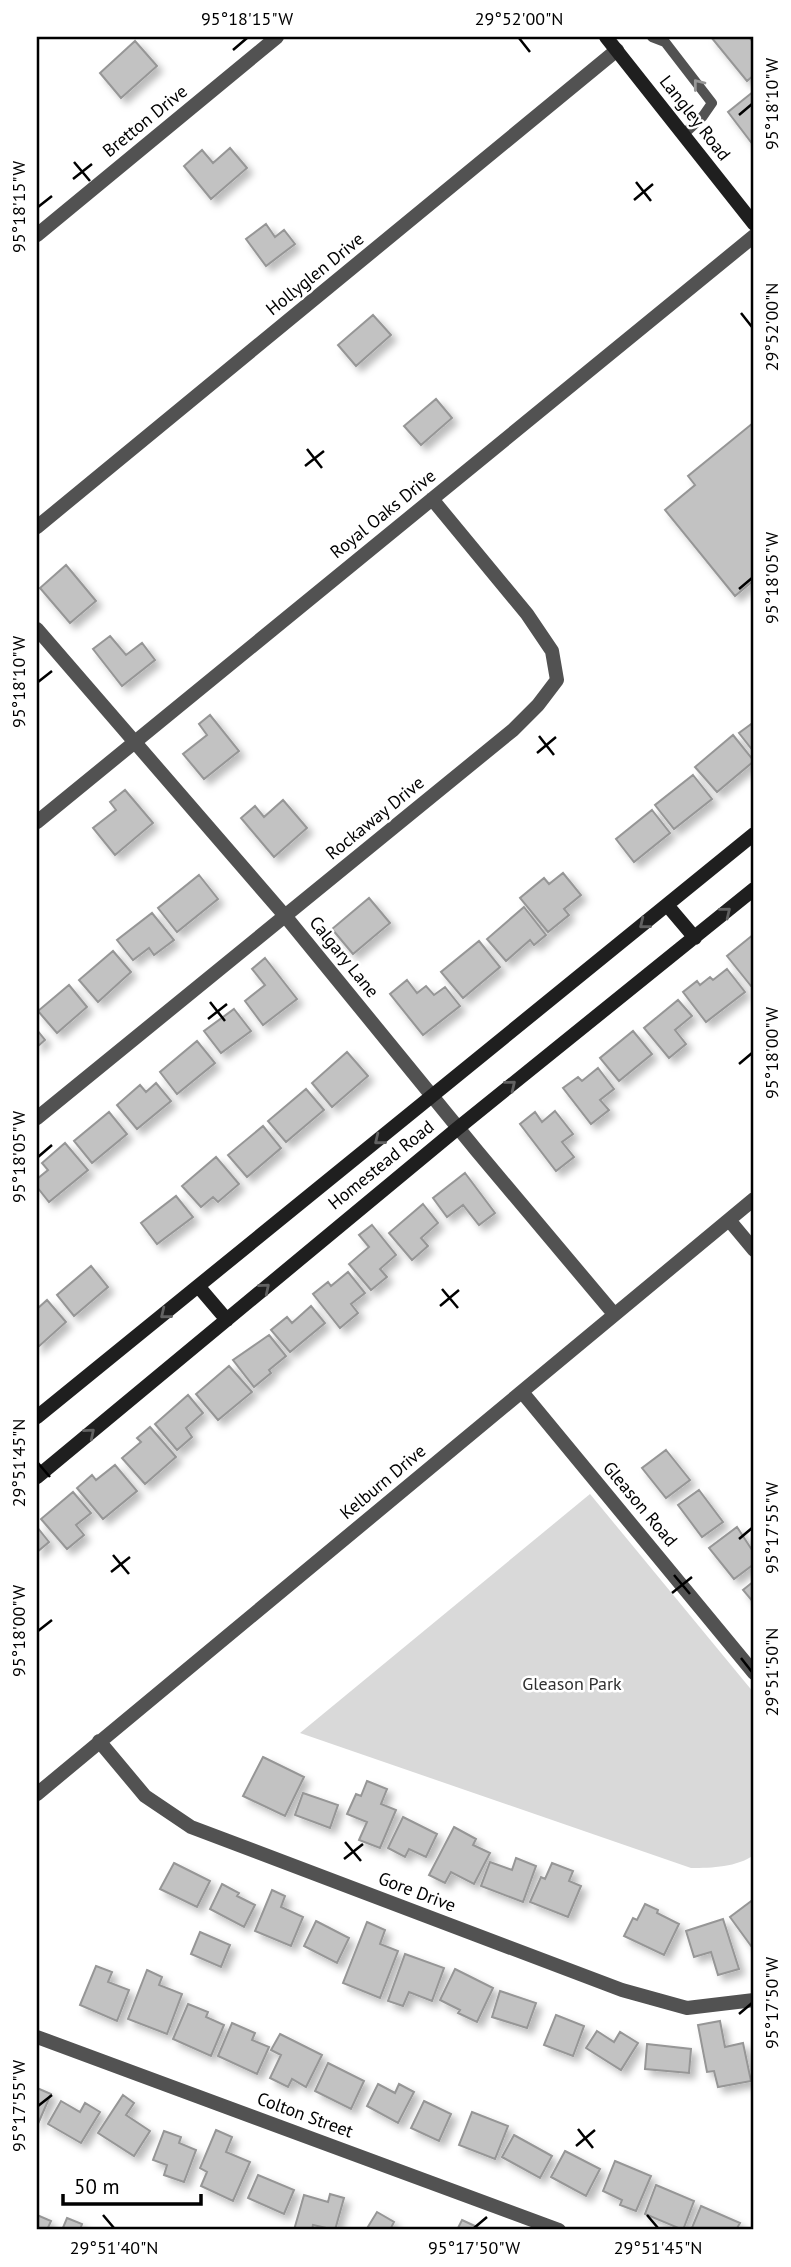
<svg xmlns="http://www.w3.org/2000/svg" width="791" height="2267" font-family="'PT Sans',sans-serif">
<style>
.green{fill:#d9d9d9}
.building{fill:#c2c2c2;stroke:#969696;stroke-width:2;filter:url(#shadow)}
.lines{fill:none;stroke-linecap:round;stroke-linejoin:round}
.lane{stroke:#525252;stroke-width:10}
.street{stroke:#525252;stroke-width:14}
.secondary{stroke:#1f1f1f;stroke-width:14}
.oneway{stroke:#979797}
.oneway2{stroke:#626262}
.ticks{fill:none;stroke:#000;stroke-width:2.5}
.labels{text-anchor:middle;stroke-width:5;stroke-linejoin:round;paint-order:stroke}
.street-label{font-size:18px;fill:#000;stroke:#fff}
.park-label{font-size:18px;fill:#303030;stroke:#fff}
.neatline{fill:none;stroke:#000;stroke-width:2.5}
.ticks-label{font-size:18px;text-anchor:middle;fill:#000}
</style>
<defs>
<filter id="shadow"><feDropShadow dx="5.5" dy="5.5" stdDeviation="3.5" flood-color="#0004"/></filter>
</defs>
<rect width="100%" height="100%" fill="#fff"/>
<path class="green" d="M590,1494L754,1693V1855C737,1867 712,1868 691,1868L300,1733Z"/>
<path class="building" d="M711,37H749L754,44V75L747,81Z
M135,41L157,66L121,98L100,73Z
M754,91V146L728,112Z
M230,148L247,168L211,199L184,166L202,150L213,163Z
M266,224L275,237L284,230L295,244L266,266L246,239Z
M373,315L391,335L356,366L338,345Z
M436,399L452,418L421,445L404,426Z
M753,423L754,580L735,596L665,510L695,485L688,476Z
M66,565L96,601L70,623L40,588Z
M110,636L126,655L142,643L155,660L122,686L93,649Z
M210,715L239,751L204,779L183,754L207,735L199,724Z
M754,722V752L739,733Z
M733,735L754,761L717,792L695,767Z
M693,775L712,799L674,829L655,805Z
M125,790L153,823L115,855L93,828L116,810L110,802Z
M283,800L307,828L274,857L241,818L255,806L264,817Z
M652,810L670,833L634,862L616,839Z
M563,873L581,895L564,909L569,915L548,932L520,898L544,878L549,884Z
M199,875L218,899L177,932L158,908Z
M369,898L390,923L353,954L332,929Z
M524,907L546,935L534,945L530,940L506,961L487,939Z
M152,913L174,940L154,955L149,948L133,960L117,940Z
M754,934V984L751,986L727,956Z
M479,941L500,967L463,998L441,972Z
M113,951L131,972L98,1002L79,980Z
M265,958L297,999L263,1025L245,1001L265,985L252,969Z
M727,969L745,992L706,1022L683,992L697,981L700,985L710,977L713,980Z
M407,980L417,993L426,986L434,995L445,987L460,1006L423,1035L390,994Z
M69,985L87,1007L57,1033L38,1011Z
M678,1000L692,1016L675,1030L686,1044L669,1058L644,1028Z
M234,1009L251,1031L221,1053L204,1031Z
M37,1030L45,1040L37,1047Z
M633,1031L652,1054L619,1081L600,1058Z
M197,1041L215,1063L177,1094L160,1072Z
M347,1052L368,1076L332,1107L312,1083Z
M598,1068L614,1089L600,1100L609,1110L591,1124L563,1088L578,1077L582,1081Z
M156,1083L171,1101L137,1129L117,1105L140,1085L146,1092Z
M306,1089L324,1110L286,1142L268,1121Z
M555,1111L573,1134L562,1142L574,1157L556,1171L520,1124L535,1112L542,1122Z
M109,1112L127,1134L92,1163L74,1141Z
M263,1126L281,1148L247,1177L228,1155Z
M65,1143L88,1170L49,1202L37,1187V1179L48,1170L42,1163Z
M216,1157L239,1184L218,1202L213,1197L201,1207L182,1186Z
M465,1173L495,1213L479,1225L463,1205L447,1217L433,1198Z
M176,1196L193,1217L157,1244L141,1223Z
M423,1204L438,1223L421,1238L428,1246L412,1260L389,1233Z
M372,1225L396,1255L380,1269L387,1277L371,1290L349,1264L369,1247L359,1235Z
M91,1266L108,1287L74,1316L57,1295Z
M348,1272L365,1293L351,1304L358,1313L340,1328L313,1294L328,1282L331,1286Z
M47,1300L66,1322L37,1348V1309Z
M311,1306L325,1323L290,1352L271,1330L287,1317L292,1323Z
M269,1335L286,1356L269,1370L271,1373L254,1387L233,1360Z
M229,1366L252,1392L218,1420L196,1394Z
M188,1395L203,1413L186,1428L192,1437L177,1450L155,1424Z
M150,1427L176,1457L145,1484L122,1458L141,1442L137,1438Z
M666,1450L690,1480L666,1498L642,1468Z
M115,1465L137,1491L103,1519L77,1488L92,1475L96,1480Z
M699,1490L723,1522L702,1537L678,1505Z
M73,1492L91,1513L76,1525L84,1535L67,1549L41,1519Z
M37,1527L49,1542L37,1552Z
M737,1527L754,1553V1564L734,1579L709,1548Z
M754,1581V1603L743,1590Z
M263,1757L304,1777L285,1816L243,1796Z
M367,1781L387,1789L381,1804L396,1810L380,1848L359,1840L367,1822L347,1814L356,1794L361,1796Z
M303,1793L338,1805L330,1828L295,1815Z
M403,1817L437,1834L426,1857L409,1849L405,1857L388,1848Z
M454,1827L476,1839L473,1845L490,1853L474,1884L451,1872L445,1883L429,1875Z
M516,1858L536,1866L523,1902L481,1886L490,1862L512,1870Z
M174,1863L210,1881L197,1907L160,1889Z
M552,1863L573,1871L569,1881L581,1886L568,1917L530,1902L541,1877L545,1879Z
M222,1884L239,1893L237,1896L255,1905L244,1927L210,1909Z
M272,1890L285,1896L281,1907L303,1917L291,1946L255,1931Z
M754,1899V1950L730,1917Z
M645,1904L658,1910L657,1913L679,1924L664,1955L624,1936L633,1918L637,1920Z
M723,1919L739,1969L718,1975L711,1952L694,1957L686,1931Z
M316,1921L349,1938L337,1963L304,1946Z
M367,1922L385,1930L380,1944L398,1951L380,1998L343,1983Z
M200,1932L230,1945L221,1967L191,1954Z
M405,1954L444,1968L432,2001L409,1992L403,2006L388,2001Z
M96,1966L112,1972L108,1982L129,1990L117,2021L80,2005Z
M455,1969L493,1988L477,2022L458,2013L460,2010L440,2000Z
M147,1970L162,1977L159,1985L182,1994L167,2034L128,2019Z
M500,1991L536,2003L527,2028L492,2017Z
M188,2004L208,2012L206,2017L224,2025L211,2056L173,2039Z
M556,2015L584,2026L573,2056L544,2045Z
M720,2021L725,2047L743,2043L751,2081L718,2087L714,2071L707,2072L698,2025Z
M232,2023L255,2033L252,2040L269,2047L257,2074L218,2056Z
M597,2031L614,2042L620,2032L638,2043L621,2070L586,2048Z
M280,2034L322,2055L306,2087L292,2079L288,2087L270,2078L281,2055L271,2050Z
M647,2044L691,2049L689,2073L645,2069Z
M328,2063L364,2081L351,2109L315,2091Z
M378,2084L395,2093L399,2084L414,2092L398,2123L367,2106Z
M37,2088L51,2094L37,2126Z
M123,2095L134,2103L126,2115L150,2131L134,2156L98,2133Z
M61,2101L80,2112L85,2103L100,2112L81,2143L48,2124Z
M424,2101L451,2114L439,2141L411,2128Z
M472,2112L508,2126L495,2159L459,2145Z
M216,2130L232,2137L226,2152L250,2162L233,2201L201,2186L207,2172L200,2168Z
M164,2131L181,2137L179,2143L196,2150L184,2182L164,2175L167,2165L153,2160Z
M514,2135L552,2156L540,2178L502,2157Z
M565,2151L600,2169L586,2196L551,2177Z
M615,2161L651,2176L636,2211L620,2205L622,2200L603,2191Z
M258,2175L294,2190L284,2214L248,2198Z
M656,2185L694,2201L683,2230L645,2214Z
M330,2194L344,2198L335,2230L313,2225L312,2230H294L304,2195L328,2202Z
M701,2206L740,2223L736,2230H691Z
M377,2212L394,2222L390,2230H366Z
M37,2215L51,2221L47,2230H37Z
M67,2218L82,2224L80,2230H62Z
M462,2220L477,2227L475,2230H457Z"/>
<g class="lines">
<path class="lane" d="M652,37L665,42L712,103L703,116L684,134"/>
<path class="street" d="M37,235L277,37
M37,527L617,50
M37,629L286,917L477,1151L614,1314
M37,822L754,236
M37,1118L513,730L538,705L557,680L552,651L527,614L432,499
M729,1220L754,1250
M522,1392L754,1673
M99,1741L145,1796L191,1827L622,1990L687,2008L754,2000
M37,1794L754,1199
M37,2037L559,2230"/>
<path class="secondary" d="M606,37L754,224
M667,905L695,938
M198,1286L227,1320
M37,1417L754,834
M37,1477L458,1128L754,889"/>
</g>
<defs><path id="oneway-chevron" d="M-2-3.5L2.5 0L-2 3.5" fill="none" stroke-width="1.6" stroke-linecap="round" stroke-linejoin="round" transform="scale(1.75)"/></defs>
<use class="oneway" href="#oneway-chevron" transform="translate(698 84) rotate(-128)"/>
<g class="oneway2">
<use href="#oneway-chevron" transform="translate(726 912) rotate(-39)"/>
<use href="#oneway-chevron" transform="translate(644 924) rotate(141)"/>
<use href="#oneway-chevron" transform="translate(511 1085) rotate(-39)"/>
<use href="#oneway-chevron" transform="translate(379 1140) rotate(141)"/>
<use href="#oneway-chevron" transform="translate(265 1288) rotate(-40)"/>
<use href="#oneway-chevron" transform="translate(165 1314) rotate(141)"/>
<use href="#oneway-chevron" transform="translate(90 1433) rotate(-40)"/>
</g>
<path class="ticks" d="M519,38L530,52M233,50L247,38M739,115L752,104M74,162L90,181M73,179L92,164M636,182L651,201M634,200L653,184M38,207L52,196M741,313L752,327M307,449L322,468M305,466L324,451M739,589L752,578M38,682L52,671M539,736L554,755M537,753L556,737M210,1002L225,1021M208,1019L227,1004M739,1064L752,1053M38,1157L52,1145M442,1289L458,1308M440,1306L459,1290M38,1463L50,1477M739,1539L752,1528M113,1555L129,1574M111,1572L130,1557M674,1575L690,1594M672,1593L692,1577M38,1631L52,1620M741,1658L752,1672M345,1842L361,1861M344,1859L363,1844M739,2014L752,2003M38,2106L52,2095M578,2129L593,2148M576,2146L595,2130M103,2215L114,2228M647,2215L658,2228M474,2228L487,2217"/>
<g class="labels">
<g class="street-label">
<text transform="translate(695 118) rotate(52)" y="6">Langley Road</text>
<text transform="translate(145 121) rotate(-39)" y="6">Bretton Drive</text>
<text transform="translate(315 274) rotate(-39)" y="6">Hollyglen Drive</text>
<text transform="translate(383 514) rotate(-39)" y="6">Royal Oaks Drive</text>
<text transform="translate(375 818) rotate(-39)" y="6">Rockaway Drive</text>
<text transform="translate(344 957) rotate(51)" y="6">Calgary Lane</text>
<text transform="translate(381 1165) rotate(-39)" y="6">Homestead Road</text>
<text transform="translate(383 1482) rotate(-40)" y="6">Kelburn Drive</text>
<text transform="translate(640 1504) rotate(50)" y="6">Gleason Road</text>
<text transform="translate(417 1892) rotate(21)" y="6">Gore Drive</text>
<text transform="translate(305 2115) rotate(20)" y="6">Colton Street</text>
</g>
<g class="park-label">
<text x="572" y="1690">Gleason Park</text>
</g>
</g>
<rect width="791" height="2267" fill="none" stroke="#ffffff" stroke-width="77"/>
<path d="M63 2194v10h138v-10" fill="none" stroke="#000000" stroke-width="3.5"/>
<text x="74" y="2194" font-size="21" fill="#000000" stroke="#ffffff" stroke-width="5" paint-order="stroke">50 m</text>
<rect x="38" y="38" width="714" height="2190" class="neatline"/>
<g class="ticks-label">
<text x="247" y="25">95°18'15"W</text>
<text x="519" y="25">29°52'00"N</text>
<text transform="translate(772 104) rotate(-90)" y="6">95°18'10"W</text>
<text transform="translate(19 207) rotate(-90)" y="6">95°18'15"W</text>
<text transform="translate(772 327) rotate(-90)" y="6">29°52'00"N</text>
<text transform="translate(772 578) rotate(-90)" y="6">95°18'05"W</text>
<text transform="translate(19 682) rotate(-90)" y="6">95°18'10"W</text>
<text transform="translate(772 1053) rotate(-90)" y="6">95°18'00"W</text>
<text transform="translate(19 1157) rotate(-90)" y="6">95°18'05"W</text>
<text transform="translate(19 1463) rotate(-90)" y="6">29°51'45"N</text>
<text transform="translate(772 1528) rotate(-90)" y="6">95°17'55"W</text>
<text transform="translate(19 1631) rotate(-90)" y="6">95°18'00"W</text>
<text transform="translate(772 1672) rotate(-90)" y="6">29°51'50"N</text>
<text transform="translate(772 2003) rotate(-90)" y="6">95°17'50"W</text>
<text transform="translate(19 2106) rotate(-90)" y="6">95°17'55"W</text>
<text x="114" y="2254">29°51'40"N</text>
<text x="474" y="2254">95°17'50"W</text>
<text x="658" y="2254">29°51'45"N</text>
</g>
</svg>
